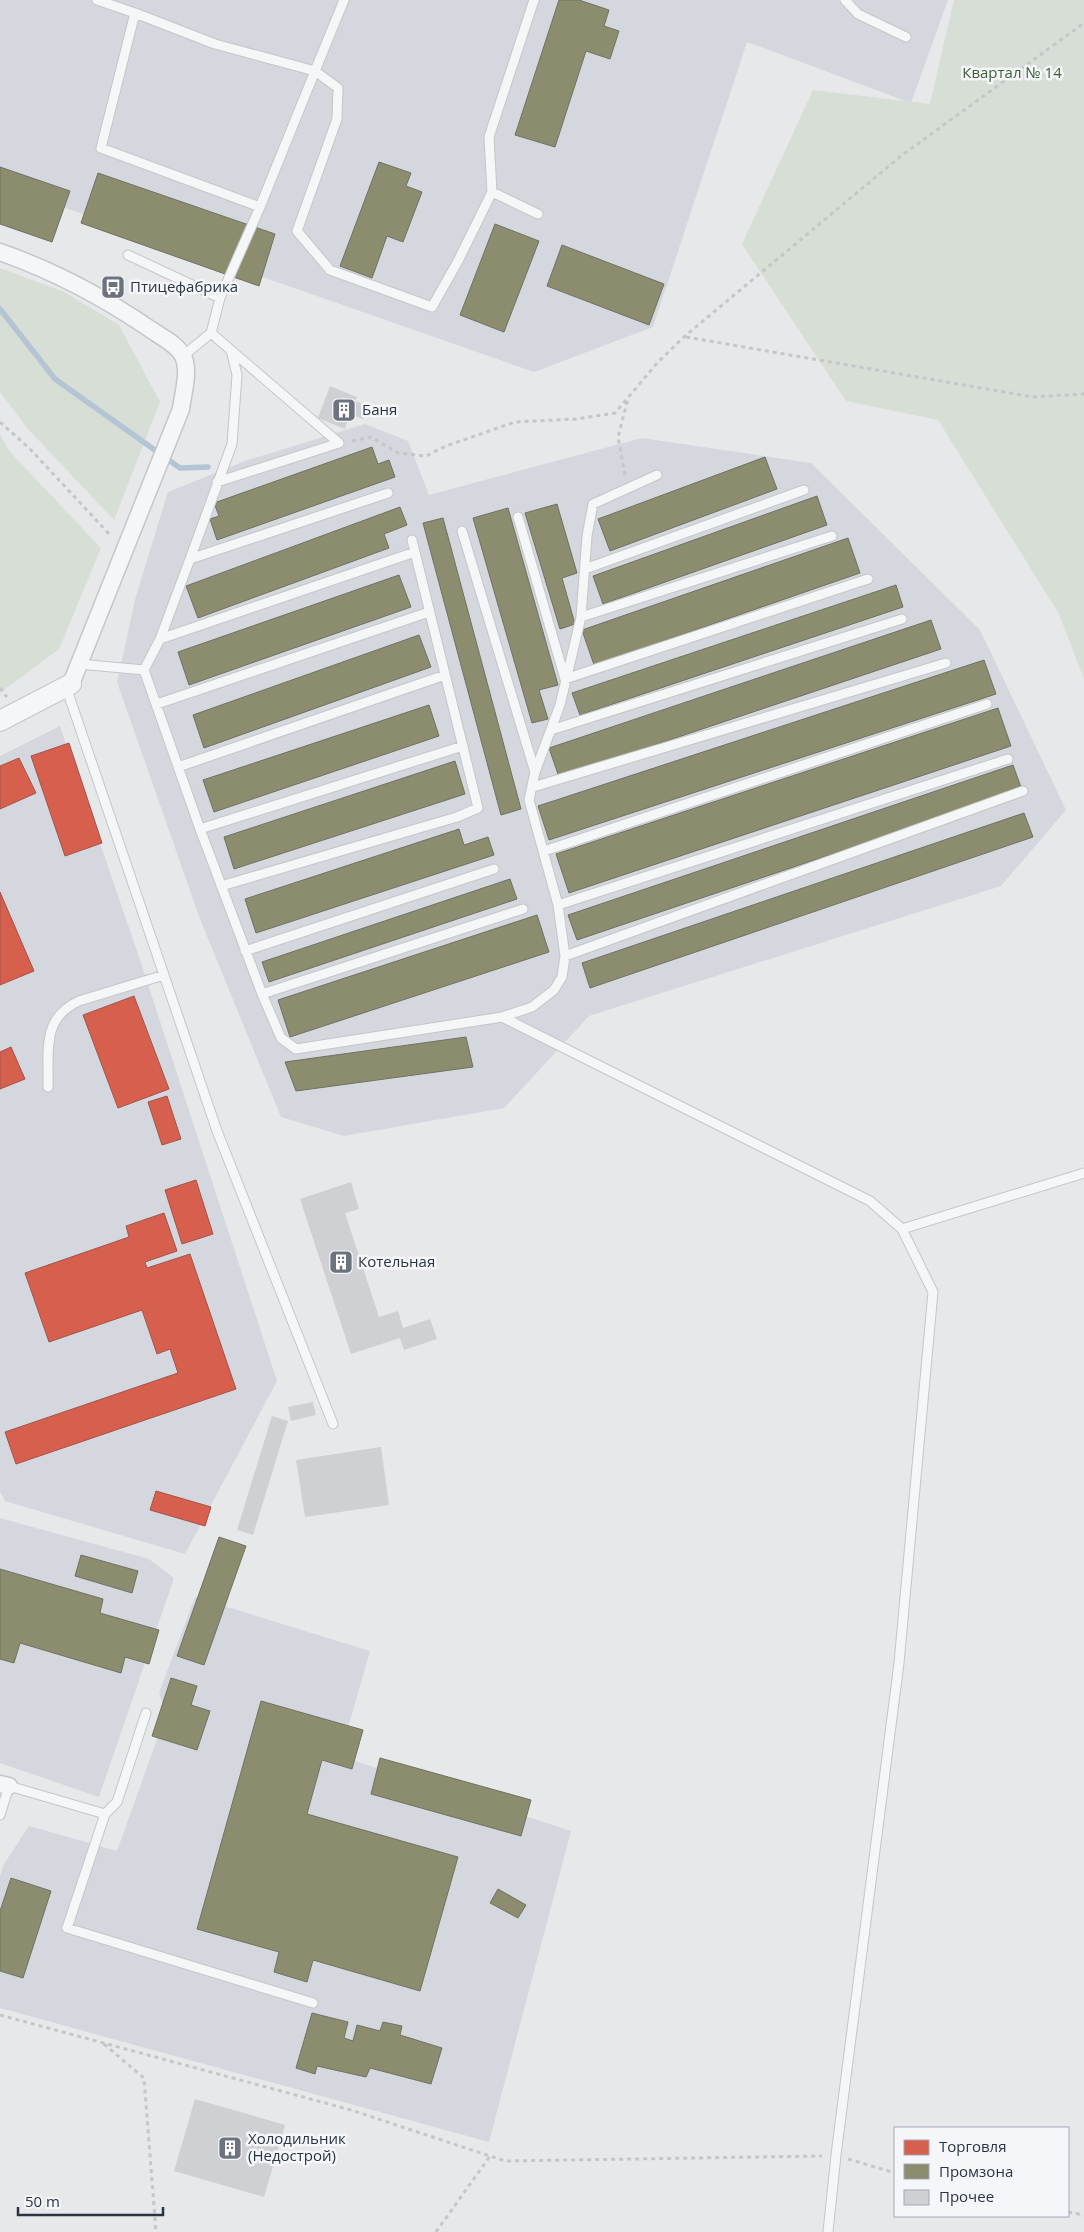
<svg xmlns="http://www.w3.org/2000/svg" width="1084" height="2232" font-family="'Open Sans',sans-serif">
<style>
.built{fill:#d4d7dd}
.green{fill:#d6ded6}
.shops{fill:#d6604d;stroke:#a3534b}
.industry{fill:#8c8c6e;stroke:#6f7262}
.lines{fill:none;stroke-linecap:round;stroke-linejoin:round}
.stream{stroke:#b4c4d5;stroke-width:5.5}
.building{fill:#ced0d3}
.service-casing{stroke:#c4c6c8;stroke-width:11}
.minor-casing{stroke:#c4c6c8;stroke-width:19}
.tertiary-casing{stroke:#c4c6c8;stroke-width:22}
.path{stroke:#c5c6ca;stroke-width:3;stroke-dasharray:4 4;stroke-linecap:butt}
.service{stroke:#f5f6f7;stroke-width:9}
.minor{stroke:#f5f6f7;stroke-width:16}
.tertiary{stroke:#f5f6f7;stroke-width:20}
.labels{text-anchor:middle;stroke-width:5;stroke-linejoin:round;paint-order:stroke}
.park-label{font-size:15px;fill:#3f6138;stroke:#f4f6f9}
.poi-label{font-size:15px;fill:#2b3445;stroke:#f4f6f9;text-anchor:start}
</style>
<rect width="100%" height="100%" fill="#e6e8ea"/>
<path class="built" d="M0,0H948L911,103L747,42L653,327L534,372L0,185Z
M365,424L408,441L429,495L642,438L811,463L980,630L1066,810L1001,886L589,1016L504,1108L344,1136L281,1117L200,919L117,682L136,596L168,492L245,461Z
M60,726L142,966L277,1381L185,1554L5,1501L0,1492V756Z
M0,1518L149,1559L174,1578L99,1797L0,1763Z
M195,1597L370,1651L340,1756L571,1831L489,2142L0,2008V1876L4,1864L29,1826L117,1851L166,1714L159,1693Z"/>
<path class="green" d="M954,0H1084V679L1059,614L938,420L846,401L742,244L813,90L930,104Z
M0,268L64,292L119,325L160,402L114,520L28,429L0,392Z
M0,434L9,451L101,548L59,649L0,693Z"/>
<path class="shops" d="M69,743L102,843L65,856L31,756Z
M19,758L36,793L0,809V766Z
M0,892L34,971L0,985Z
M134,996L169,1089L118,1108L83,1015Z
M11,1047L25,1079L0,1089V1052Z
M167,1096L181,1139L162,1145L148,1102Z
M196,1180L213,1234L182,1244L165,1190Z
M164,1213L177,1251L145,1262L147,1268L190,1254L236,1389L16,1464L5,1432L178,1373L170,1349L157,1354L142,1310L49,1342L25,1273L129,1237L126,1226Z
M156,1491L211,1507L205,1526L150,1510Z"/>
<path class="industry" d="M559,0H579L609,10L604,26L619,31L610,59L586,51L555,147L515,135Z
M379,162L411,173L406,186L422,192L403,242L387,236L372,278L340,266Z
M0,167L70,191L52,242L0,224Z
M98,173L275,234L259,286L81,223Z
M495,224L539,241L504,332L460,315Z
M562,245L664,284L649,325L547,286Z
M372,447L378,464L389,460L395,477L217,540L210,519L219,516L214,503Z
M765,457L777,489L610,551L598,519Z
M817,496L827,525L603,604L593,576Z
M557,504L577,573L562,578L575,624L560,629L525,513Z
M400,507L407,525L384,534L389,548L198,618L186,586Z
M508,508L558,685L539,690L548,719L532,723L473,518Z
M443,518L521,809L501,815L423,523Z
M848,538L860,573L594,665L582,630Z
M399,575L411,607L189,685L178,652Z
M896,585L903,607L580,715L572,693Z
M931,620L941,649L559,777L549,748Z
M419,635L431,667L204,748L193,715Z
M984,660L996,694L549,840L538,806Z
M429,705L439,736L214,812L203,780Z
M998,708L1011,746L569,893L556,854Z
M455,761L465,794L234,869L224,837Z
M1013,765L1022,790L577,940L568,915Z
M1024,813L1033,837L590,988L582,963Z
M459,829L464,845L488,837L494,855L256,933L245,899Z
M510,879L517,899L269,982L262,962Z
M537,915L549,952L290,1037L278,1000Z
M466,1037L473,1067L296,1091L285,1062Z
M219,1537L246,1546L204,1665L177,1656Z
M81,1555L138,1571L132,1593L75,1576Z
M0,1569L103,1599L100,1613L159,1630L149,1664L125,1657L121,1673L20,1643L14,1663L0,1659Z
M171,1678L197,1686L191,1705L210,1711L197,1750L152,1736Z
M261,1701L363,1730L352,1769L322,1760L307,1814L458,1857L420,1991L313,1960L307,1982L274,1972L279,1952L197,1929Z
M380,1758L531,1800L521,1836L371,1794Z
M11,1878L51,1891L23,1978L0,1971V1911Z
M498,1889L526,1905L518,1918L490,1903Z
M312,2013L348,2022L344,2038L353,2041L357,2025L380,2031L383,2022L402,2026L400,2035L442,2048L431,2084L370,2068L366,2077L317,2066L315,2074L296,2068Z"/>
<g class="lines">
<path class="stream" d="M0,309L55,379L180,468L208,467"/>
</g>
<path class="building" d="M330,386L357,397L355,401L368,406L363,419L350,414L345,429L318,418Z
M351,1182L359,1209L345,1213L379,1317L398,1311L403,1328L430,1319L437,1339L404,1350L400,1338L351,1354L300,1199Z
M313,1402L316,1415L291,1421L288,1407Z
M272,1416L288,1421L253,1535L237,1530Z
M381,1447L389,1505L305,1517L296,1460Z
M195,2099L285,2125L264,2197L174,2171Z"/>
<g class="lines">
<g class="service-casing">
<path id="service" d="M97,0L135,13L101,148L260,207L315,71L338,88L337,119L297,231L330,270L432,307L458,261L492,192
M534,0L489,137L492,192L538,214
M845,0L858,14L906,37
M135,13L215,44L315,71L344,0
M128,255L220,298L211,333L183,356
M220,298L260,207
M211,333L339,443
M217,482L339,443
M518,517L565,679L868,579
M462,531L535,772
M190,559L232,444L237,375L231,350
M585,569L804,490
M581,617L832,536
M160,639L415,552
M79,664L144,670L200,829L262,994L281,1038L296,1049L502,1017L870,1201L902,1229L933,1292L899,1663L836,2155L828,2232
M144,670L160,639L190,559L388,493
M66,687L217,1131L333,1424
M157,704L429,612
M551,730L902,619
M178,767L445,675
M533,787L946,663
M200,829L463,746
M544,851L987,704
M221,886L457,817L478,808L412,540
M558,905L1008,759
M245,951L494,869
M565,956L1023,791
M262,994L523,909
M502,1017L532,1007L554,990L562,977L565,956L558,905L529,800L535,772L560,705L581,617L587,536L593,504L657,475
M48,1087C49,1052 41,1018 79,1001L164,975
M902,1229L1084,1173
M105,1814L117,1802L146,1713
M0,1815L9,1786L105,1814L67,1928L313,2003"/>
</g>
<g class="minor-casing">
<path id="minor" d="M0,252C54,271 103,297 150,329C161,337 177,344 183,356C190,371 183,393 181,409L71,684
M0,1784L9,1786"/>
</g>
<g class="tertiary-casing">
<path id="tertiary" d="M0,721L71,684"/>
</g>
<path class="path" d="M686,337L1033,397L1084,394
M0,422L30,449L111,536
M352,441L371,437L398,453L426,456L446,446L515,422L576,419L615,413L658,362L685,336L901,156L1084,23
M625,475L618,437L628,399
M0,688L7,697
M0,2015L351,2110L505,2161L822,2156
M104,2044L144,2078L156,2232
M848,2159L895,2173
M1068,2212L1084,2215
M436,2232L490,2156"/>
<use href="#service" class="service"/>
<use href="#minor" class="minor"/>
<use href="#tertiary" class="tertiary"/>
</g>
<defs>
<g id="bus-square" transform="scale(1.25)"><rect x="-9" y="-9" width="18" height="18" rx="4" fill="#6c737f" stroke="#f4f6f9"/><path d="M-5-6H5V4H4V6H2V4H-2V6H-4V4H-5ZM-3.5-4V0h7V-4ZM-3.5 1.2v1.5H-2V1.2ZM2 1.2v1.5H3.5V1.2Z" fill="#fff"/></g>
<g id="building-square" transform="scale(1.25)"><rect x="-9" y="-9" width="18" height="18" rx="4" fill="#6c737f" stroke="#f4f6f9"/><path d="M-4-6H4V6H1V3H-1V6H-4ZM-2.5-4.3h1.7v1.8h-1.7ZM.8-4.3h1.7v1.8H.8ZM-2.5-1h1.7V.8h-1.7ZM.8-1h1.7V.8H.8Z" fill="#fff"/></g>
</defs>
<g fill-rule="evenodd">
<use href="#bus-square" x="113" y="287"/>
<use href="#building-square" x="344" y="410"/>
<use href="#building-square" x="341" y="1262"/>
<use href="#building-square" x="230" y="2148"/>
</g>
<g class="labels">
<g class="park-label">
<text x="1012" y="78">Квартал № 14</text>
</g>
<g class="poi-label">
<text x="130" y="292">Птицефабрика</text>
<text x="362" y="415">Баня</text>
<text x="358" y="1267">Котельная</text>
<text x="248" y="2144">Холодильник<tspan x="248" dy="17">(Недострой)</tspan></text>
</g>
</g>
<rect x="894" y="2127" width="175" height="90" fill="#f4f6f9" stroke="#a4a8b1"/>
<rect x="904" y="2140" width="25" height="15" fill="#d6604d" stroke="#a4a8b1"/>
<text x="939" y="2152" font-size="15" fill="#2b3445">Торговля</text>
<rect x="904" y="2164" width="25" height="15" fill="#8c8c6e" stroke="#a4a8b1"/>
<text x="939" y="2177" font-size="15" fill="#2b3445">Промзона</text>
<rect x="904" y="2190" width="25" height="15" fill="#ced0d3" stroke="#a4a8b1"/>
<text x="939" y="2202" font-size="15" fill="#2b3445">Прочее</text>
<path d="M18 2207v8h145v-8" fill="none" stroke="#2b3445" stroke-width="2.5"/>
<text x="25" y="2207" font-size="15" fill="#2b3445" stroke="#f4f6f9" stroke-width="4" paint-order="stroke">50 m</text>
</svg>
